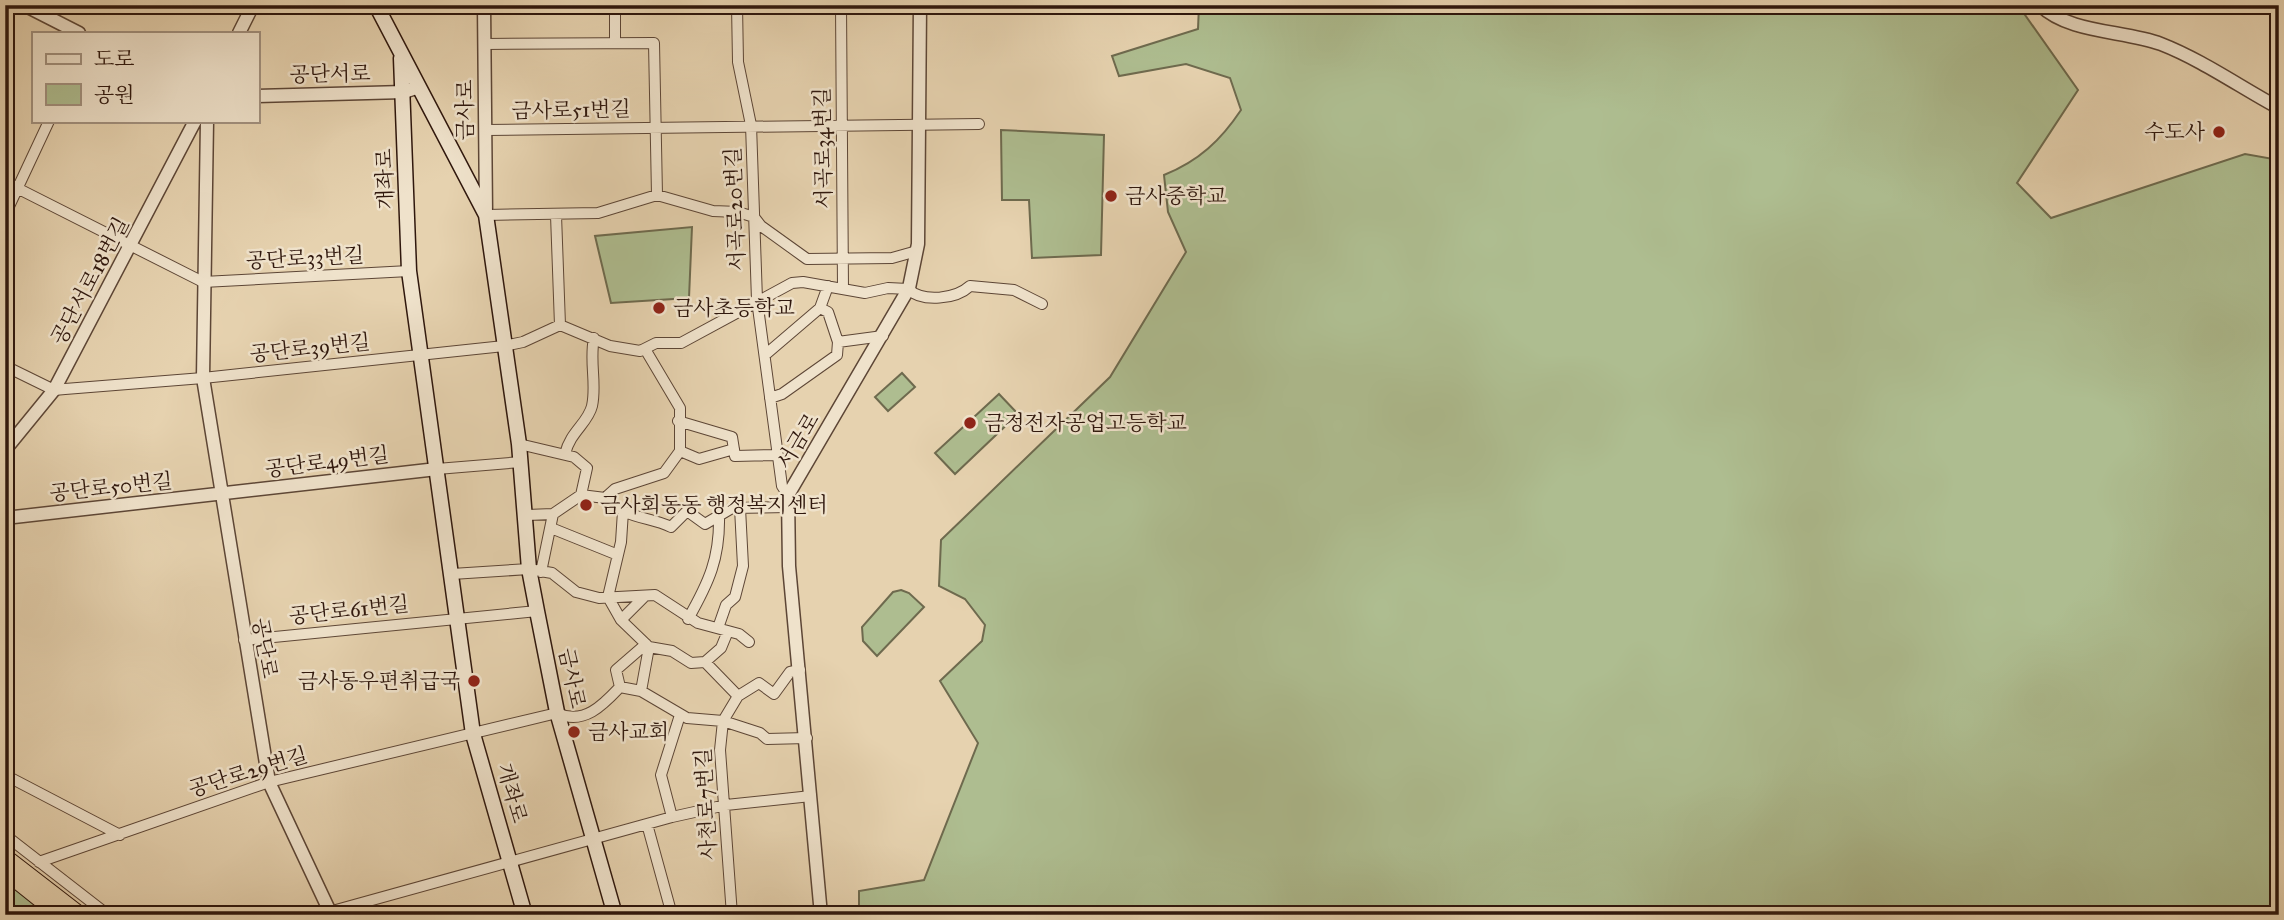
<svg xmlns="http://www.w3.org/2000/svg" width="2284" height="920" font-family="'IM FELL Great Primer','Noto Serif KR',serif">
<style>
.green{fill:#aebd90;stroke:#6e6a4e;stroke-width:2}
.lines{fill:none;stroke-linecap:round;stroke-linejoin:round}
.minor-casing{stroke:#5d4636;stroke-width:12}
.tertiary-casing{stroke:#5d4636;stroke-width:15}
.secondary-casing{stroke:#2f170d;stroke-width:17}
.trunk-casing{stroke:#2f170d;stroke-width:18}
.minor{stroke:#efe2cb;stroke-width:10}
.tertiary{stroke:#efe2cb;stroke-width:12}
.secondary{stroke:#efe2cb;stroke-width:14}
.trunk{stroke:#e6d2af;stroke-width:16}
.poi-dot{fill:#8f2418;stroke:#efe2cb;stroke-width:2.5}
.labels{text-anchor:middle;stroke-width:5;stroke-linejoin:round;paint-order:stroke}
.street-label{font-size:21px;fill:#2f170d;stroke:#efe2cb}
.poi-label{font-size:21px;fill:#2f170d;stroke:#efe2cb;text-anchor:start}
</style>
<rect width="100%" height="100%" fill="#e6d2af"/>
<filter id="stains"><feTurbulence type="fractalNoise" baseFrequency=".00286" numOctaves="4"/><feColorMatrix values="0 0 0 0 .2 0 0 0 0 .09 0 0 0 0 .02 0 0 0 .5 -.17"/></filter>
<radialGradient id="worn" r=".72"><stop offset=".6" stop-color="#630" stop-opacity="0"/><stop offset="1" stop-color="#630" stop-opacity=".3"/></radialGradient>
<path class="green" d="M1199,5H2018L2078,90L2017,183L2051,218L2245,154L2279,160V915H859V891L924,880L978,743L940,681L982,641L985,625L965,599L939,586L941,540L1110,377L1186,252L1168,212L1164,175C1199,161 1221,140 1241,110L1230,78L1186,64L1119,76L1112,56L1198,29Z
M1001,130L1104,135L1101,255L1032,258L1029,200H1002Z
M692,227L689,298L611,303L595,236Z
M902,373L915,387L888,411L875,397Z
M999,394L1018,414L955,474L935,453Z
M901,590L909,593L924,607L877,656L863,641L862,627L893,592Z
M5,878L51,915H5Z"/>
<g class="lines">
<g class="minor-casing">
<path id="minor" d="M615,5V43
M737,5L738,62L751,125L757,300L782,486L788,495
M841,5L843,289
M485,44L654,43L657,195
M486,130L979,124
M5,182L203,282L409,271
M5,215L49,121
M486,215L598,213L657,195L713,211L738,212L754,217L761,226L807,259L892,258L917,251
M556,215L560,325
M838,342L883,336
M645,349L680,408V451
M765,355L820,308L828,286
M5,366L54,390L65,389L203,378L504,346L523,342L560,325L610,346L640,351L656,343H681L792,283L803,282L865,293L888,288L908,289C923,303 956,299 970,286L1014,290L1042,304
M770,398L782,394L837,355L838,342L828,312L820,308
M678,421L732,437L735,456L777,455
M519,444L574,457L587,468L581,495
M680,451L664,473L615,489L605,498L623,511L621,542L608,597L621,620L649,647L672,651L691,663L705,662L721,648L728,631
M680,451L699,459L734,449
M565,454C570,432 588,423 592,406C597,384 589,361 594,338
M437,469L521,462
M623,511C639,519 655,519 671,527L687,511L705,524L732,508L787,507
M527,515L553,514L581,495L605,498
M551,528L618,555
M541,572L553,514
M452,574L529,569L552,573L576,592L599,598L655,595L698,623L739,634L749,642
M688,619C709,582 720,558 719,516
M621,620L644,597
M718,628L726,605L735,597L743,566L740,508
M244,640L537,611
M705,662L738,696
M620,687L616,670L646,644
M641,691L649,647
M5,775L120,835
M672,817L661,775L680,715
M647,824L672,915
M5,835L108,915
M39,862L269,782L557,713C584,726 604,704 620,687L641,691L687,718L723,721L760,733L767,739L807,738
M318,915L672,817L726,805L811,796
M732,915L720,750L723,721L738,696L759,683L774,694L790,672L800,670"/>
</g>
<g class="tertiary-casing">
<path id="tertiary" d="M24,5L79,33
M484,5L486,215
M2040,5C2070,34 2124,30 2161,44C2202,60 2240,87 2279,108
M239,33L253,5
M257,96L404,92L419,87
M207,121L203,378L269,782L330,912
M5,450L54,390L195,121
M5,518L437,469
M821,915L789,566L788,495L909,288L918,244L920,5"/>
</g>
<g class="secondary-casing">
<path id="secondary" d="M376,5L486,215L519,444L529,569L537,611L557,712L615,915
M401,58L409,271L473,734L525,915"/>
</g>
<g class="trunk-casing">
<path id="trunk" d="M5,857L80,915
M5,871L60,915"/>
</g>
<use href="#minor" class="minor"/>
<use href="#tertiary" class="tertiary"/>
<use href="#secondary" class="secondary"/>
<use href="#trunk" class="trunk"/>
</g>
<g class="poi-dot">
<circle cx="2219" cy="132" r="7"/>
<circle cx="1111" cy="196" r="7"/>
<circle cx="659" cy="308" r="7"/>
<circle cx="970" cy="423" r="7"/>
<circle cx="586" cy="505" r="7"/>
<circle cx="474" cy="681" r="7"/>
<circle cx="574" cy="732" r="7"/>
</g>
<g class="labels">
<g class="street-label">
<text transform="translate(330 74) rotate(-1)" y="7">공단서로</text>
<text transform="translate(465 110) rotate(-90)" y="7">금사로</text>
<text transform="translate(571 110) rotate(-1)" y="7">금사로51번길</text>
<text transform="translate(823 148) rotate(-91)" y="7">서곡로34번길</text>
<text transform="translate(385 179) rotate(-92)" y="7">개좌로</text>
<text transform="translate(735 209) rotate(-92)" y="7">서곡로20번길</text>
<text transform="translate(305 258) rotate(-3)" y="7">공단로33번길</text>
<text transform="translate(90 281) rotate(-62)" y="7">공단서로18번길</text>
<text transform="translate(310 348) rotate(-6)" y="7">공단로39번길</text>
<text transform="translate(798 441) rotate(-59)" y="7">서금로</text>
<text transform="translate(327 462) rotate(-7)" y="7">공단로49번길</text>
<text transform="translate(111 487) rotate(-6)" y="7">공단로50번길</text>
<text transform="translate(349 610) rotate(-6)" y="7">공단로61번길</text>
<text transform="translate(265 648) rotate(80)" y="7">공단로</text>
<text transform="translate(572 678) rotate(78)" y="7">금사로</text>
<text transform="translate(248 772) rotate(-17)" y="7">공단로29번길</text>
<text transform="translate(512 793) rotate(74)" y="7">개좌로</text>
<text transform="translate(706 804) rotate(-93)" y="7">사천로7번길</text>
</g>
<g class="poi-label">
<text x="2205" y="139" text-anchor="end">수도사</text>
<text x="1125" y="203">금사중학교</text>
<text x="673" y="315">금사초등학교</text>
<text x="984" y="430">금정전자공업고등학교</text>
<text x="600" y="512">금사회동동 행정복지센터</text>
<text x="460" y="688" text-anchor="end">금사동우편취급국</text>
<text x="588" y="739">금사교회</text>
</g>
</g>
<rect width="2284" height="920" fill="none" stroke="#e6d2af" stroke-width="28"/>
<rect x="7" y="7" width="2270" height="906" fill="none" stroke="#2f170d" stroke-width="3.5"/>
<rect x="14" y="14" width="2256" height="892" fill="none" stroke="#2f170d" stroke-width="2"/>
<rect x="32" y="32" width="228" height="91" fill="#efe2cb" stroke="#a2917f" stroke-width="2"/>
<rect x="46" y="54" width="35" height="10" fill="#efe2cb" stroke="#a2917f" stroke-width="2"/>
<text x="94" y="66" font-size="21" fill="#2f170d">도로</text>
<rect x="46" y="84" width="35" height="21" fill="#aebd90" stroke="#a2917f" stroke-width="2"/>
<text x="94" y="102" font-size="21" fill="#2f170d">공원</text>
<rect width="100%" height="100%" filter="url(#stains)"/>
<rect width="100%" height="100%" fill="url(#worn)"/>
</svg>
